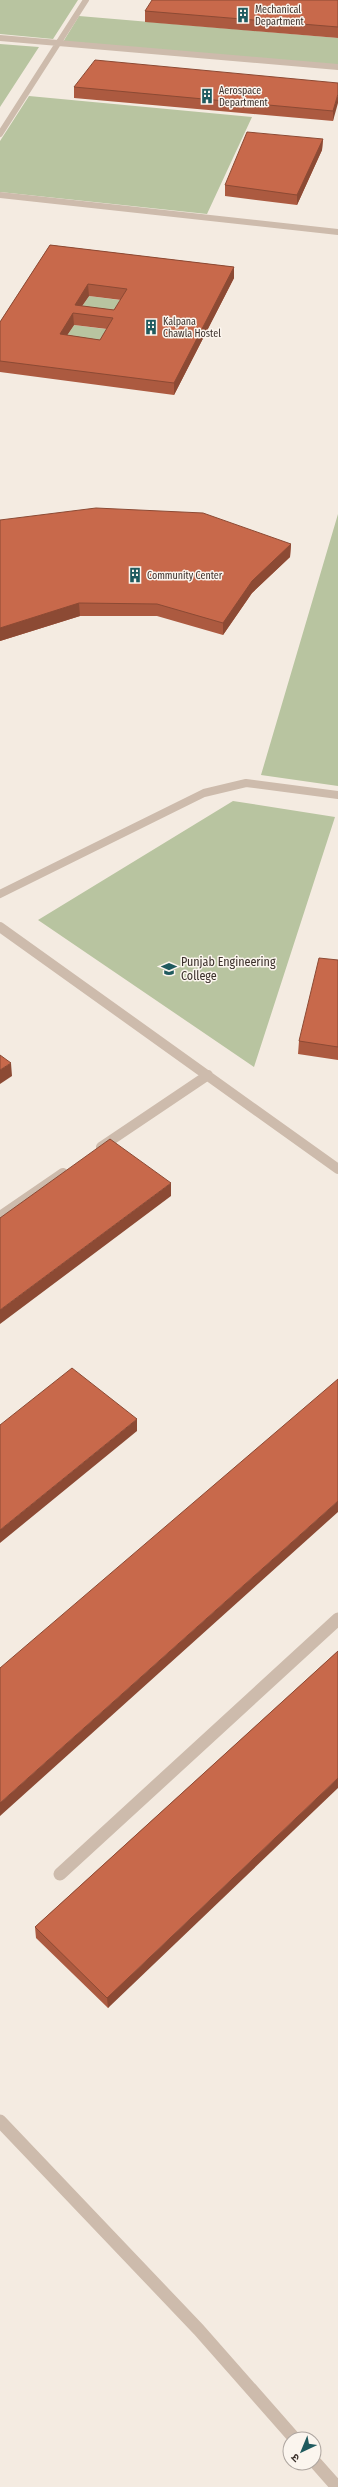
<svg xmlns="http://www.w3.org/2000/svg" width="338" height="2487" font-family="'Fira Sans Condensed','Noto Sans Devanagari',sans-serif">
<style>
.green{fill:#b8c4a0}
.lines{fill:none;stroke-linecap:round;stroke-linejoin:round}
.lane-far3{stroke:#cdbbac;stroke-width:6}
.lane-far2{stroke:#cdbbac;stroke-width:8}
.lane-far1{stroke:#cdbbac;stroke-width:10}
.lane{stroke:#cdbbac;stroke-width:13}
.street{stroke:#cdbbac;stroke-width:13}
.wall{fill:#ac5a40;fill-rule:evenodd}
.shaded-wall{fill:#8c4a34}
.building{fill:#c8694b;stroke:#8c4a34;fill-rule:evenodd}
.labels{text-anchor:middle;stroke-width:3;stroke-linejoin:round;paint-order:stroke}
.far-poi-label{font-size:10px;fill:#3b302b;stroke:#fbf5ee;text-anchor:start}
.poi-label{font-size:12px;fill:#3b302b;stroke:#fbf5ee;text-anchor:start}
</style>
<rect width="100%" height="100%" fill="#f4ebe1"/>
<path class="green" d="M0,0H78L53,39L0,34Z
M79,16L338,38V66L63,42Z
M0,44L39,47L0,107Z
M29,96L252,117L207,214L0,192V141Z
M89,296L127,301L115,321L75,316Z
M74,325L113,330L101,351L60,346Z
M338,514V786L261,775Z
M233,801L335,817L254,1067L38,920Z"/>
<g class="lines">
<path class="lane-far3" d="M0,38L338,67
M0,134L86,0
M0,195L338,232"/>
<path class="lane-far2" d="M0,894L204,793L246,783L338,795"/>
<path class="lane-far1" d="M0,927L338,1169
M101,1147L208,1075
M0,1216L63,1173"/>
<path class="lane" d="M60,1874L338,1619"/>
<path class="street" d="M0,2121L199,2330L295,2439
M314,2461L337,2487"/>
</g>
<path class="wall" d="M338,0V38L145,22V11Z
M338,83L333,121L74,98V87Z
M323,139L322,150L297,205L225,196V185Z
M50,245L234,267V278L174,395L0,372V322ZM89,296L121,300L114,310L82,306ZM74,325L107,329L100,340L67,335Z
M0,520L291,544L290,557L252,593L223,635L157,616H80L0,641Z
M338,960V1060L298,1054L299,1041Z
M338,1651L108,2008L36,1938L35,1927Z"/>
<path class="shaded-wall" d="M338,94V103L333,121V111Z
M323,139L322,150L297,205V195Z
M234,267V278L174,395V383Z
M88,284L89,296L77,313L75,305Z
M73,313L74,325L60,346V334Z
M291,544L290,557L252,593L223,635V623L252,581Z
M79,603L80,616L0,641V628Z
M11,1063L12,1076L0,1084V1070Z
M171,1183V1196L0,1324V1310Z
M137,1419V1431L0,1543V1530Z
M338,1501V1512L0,1816V1803Z
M338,1778V1788L108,2008L107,1998Z"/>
<path class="building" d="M152,0H338V27L145,11Z
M95,60L338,83V94L333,111L74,87Z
M247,132L323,139L297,195L225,185Z
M50,245L234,267L174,383L0,361V322ZM88,284L127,289L114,310L75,305ZM73,313L113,318L100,340L60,334Z
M96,508L203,513L291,544L252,581L223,623L157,604L79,603L0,628V520Z
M319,958L338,960V1047L299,1041Z
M0,1055L11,1063L0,1070Z
M110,1139L171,1183L0,1310V1218Z
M72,1368L137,1419L0,1530V1425Z
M338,1379V1501L0,1803V1668Z
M338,1651V1778L107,1998L35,1927Z"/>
<defs>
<g id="building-bare" transform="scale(1.2)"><path d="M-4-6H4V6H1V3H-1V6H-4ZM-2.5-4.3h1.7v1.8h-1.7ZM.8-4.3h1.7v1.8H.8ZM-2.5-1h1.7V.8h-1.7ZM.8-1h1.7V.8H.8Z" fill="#1f5a5e" stroke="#fbf5ee" stroke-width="2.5" paint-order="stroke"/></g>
<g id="university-bare" transform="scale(1.2)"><path d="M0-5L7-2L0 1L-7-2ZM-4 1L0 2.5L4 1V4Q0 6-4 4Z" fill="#1f5a5e" stroke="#fbf5ee" stroke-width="2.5" paint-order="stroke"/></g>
</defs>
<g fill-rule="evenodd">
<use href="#building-bare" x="243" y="15"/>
<use href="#building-bare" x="207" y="96"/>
<use href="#building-bare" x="151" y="327"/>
<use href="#building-bare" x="135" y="575"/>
<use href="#university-bare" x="169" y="969"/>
</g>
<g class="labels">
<g class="far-poi-label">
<text x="255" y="13">Mechanical<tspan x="255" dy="12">Department</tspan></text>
<text x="219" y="94">Aerospace<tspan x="219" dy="12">Department</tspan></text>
<text x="163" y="325">Kalpana<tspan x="163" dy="12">Chawla Hostel</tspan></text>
<text x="147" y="579">Community Center</text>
</g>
<g class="poi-label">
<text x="181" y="966">Punjab Engineering<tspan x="181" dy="14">College</tspan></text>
</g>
</g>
<g transform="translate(302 2451) rotate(224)"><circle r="19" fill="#fbf5ee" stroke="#aea6a0"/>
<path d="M0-3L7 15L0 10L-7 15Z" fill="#1f5a5e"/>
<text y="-6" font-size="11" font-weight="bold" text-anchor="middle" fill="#3b302b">उ</text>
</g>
</svg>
